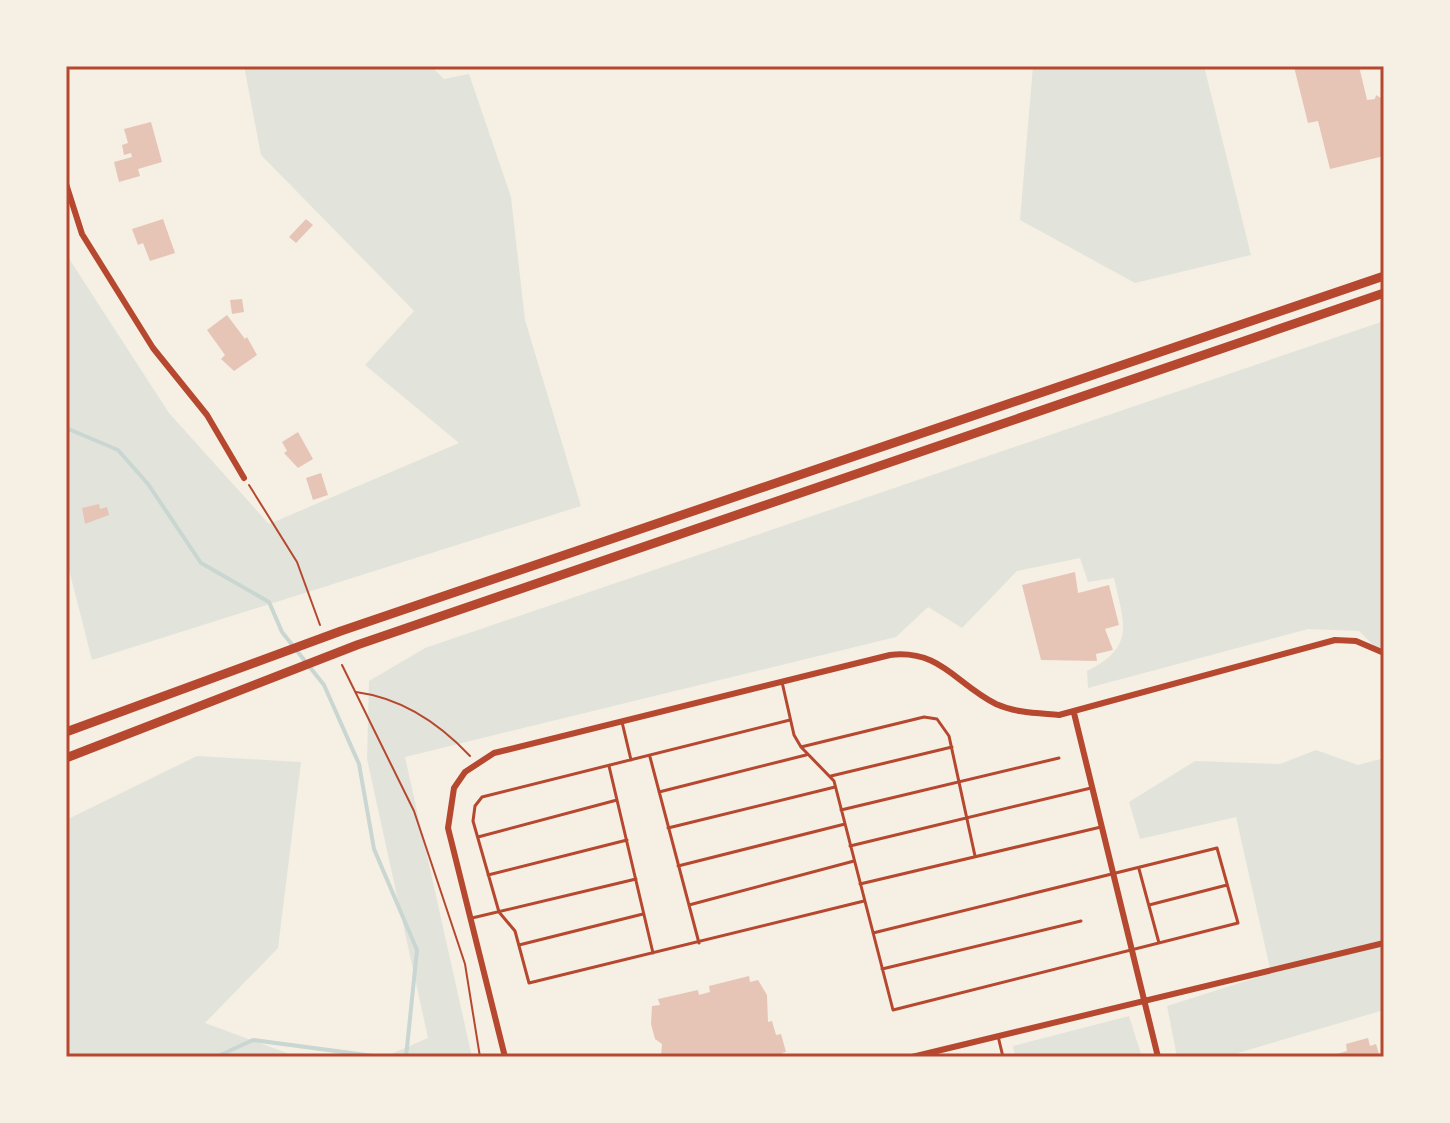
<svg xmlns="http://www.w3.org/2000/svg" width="1450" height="1123" font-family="Lato,sans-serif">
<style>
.green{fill:#e2e4dc}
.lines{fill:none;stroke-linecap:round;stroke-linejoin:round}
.stream{stroke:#c9d6d2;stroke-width:4}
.building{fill:#e6c5b7}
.path{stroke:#b5482f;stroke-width:2}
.service{stroke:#b5482f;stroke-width:3}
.minor{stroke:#b5482f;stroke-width:6}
.primary{stroke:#b5482f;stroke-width:9}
.neatline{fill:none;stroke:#b5482f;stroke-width:3}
</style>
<rect width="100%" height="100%" fill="#f6efe4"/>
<path class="green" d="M244,66H431L444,79L469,74L511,197L525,320L581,506L92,660L66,558V254L169,413L269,524L459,443L365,365L414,311L261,155Z
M1033,66H1204L1251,255L1135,283L1020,220Z
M1384,321V656L1359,631L1308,629L1088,688L1087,671C1136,647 1124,624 1114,578L1088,582L1080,558L1017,571L962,628L928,607L896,637L405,757L472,1057H384L428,1038L367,759L369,681L425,648Z
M1316,750L1358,765L1384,758V1010L1238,1053V1057H1177L1167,1006L1271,973L1236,817L1140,839L1129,802L1195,761L1280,764Z
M197,756L301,762L278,948L205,1023L298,1057H66V820Z
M1129,1016L1142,1057H1015L1013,1046Z"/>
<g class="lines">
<path class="stream" d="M66,428L118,450L148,484L201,563L269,602L282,632L324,685L359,764L374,849L417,950L406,1057
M216,1057L253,1040L381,1057"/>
</g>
<path class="building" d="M1359,66L1367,100L1375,99L1376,95L1384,100V156L1330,169L1318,121L1308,123L1294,67Z
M151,122L162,162L138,169L140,176L119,182L114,162L132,157L131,153L124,155L122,145L128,143L124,129Z
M163,219L175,253L150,261L143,243L138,245L132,229Z
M306,219L313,225L296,243L289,237Z
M242,299L244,312L232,314L230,300Z
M227,315L245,339L247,337L257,355L234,371L221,359L225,355L207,330Z
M298,432L313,459L298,468L284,453L287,451L282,442Z
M321,473L328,495L313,500L306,478Z
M99,504L100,509L107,507L109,515L85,524L82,508Z
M1075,572L1078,593L1109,585L1119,625L1105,629L1113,650L1096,654L1097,661L1041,660L1022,585Z
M749,976L750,982L758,980L767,995L768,1022L772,1021L776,1035L781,1034L786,1052L782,1053L783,1057H661L662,1044L655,1039L651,1024L652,1006L660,1005L658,999L698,990L699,995L710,992L709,986Z
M1368,1038L1370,1046L1376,1044L1380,1057H1326L1347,1051L1346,1044Z"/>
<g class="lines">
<path class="path" d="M249,485L297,562L320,625
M342,665L414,811L465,964L480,1057
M356,692C401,698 439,723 470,756"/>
<path class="service" d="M782,682L794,735L801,747L834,781L893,1010L1238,923L1217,848L873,933
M790,720L482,797L475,806L473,821L499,912L515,931L529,983L864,901
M622,722L631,760
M801,747L924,717L937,719L949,736L975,856
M650,757L699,943
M609,766L653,953
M831,776L952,747
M659,792L806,755
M841,810L1059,758
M668,828L835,787
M478,837L617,800
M850,846L1091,788
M678,866L845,824
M1139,869L1159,943
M488,875L627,840
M860,884L1101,827
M689,905L854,861
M1149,905L1227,885
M472,918L636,879
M519,945L643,914
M882,969L1081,921
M998,1036L1003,1057"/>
<path class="minor" d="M66,184L82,234L153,348L207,415L244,478
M1074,713L1158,1057
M505,1057L448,828L454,788L465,772L494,753L890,655C940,649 956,684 996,704C1016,713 1037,713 1059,715L1335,640L1356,641L1384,653
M912,1057L1384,943"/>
<path class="primary" d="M66,732L341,631L1384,276
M66,758L357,645L1384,293"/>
</g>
<rect width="1450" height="1123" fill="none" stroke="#f6efe4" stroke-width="136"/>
<rect x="68" y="68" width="1314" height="987" class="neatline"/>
</svg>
